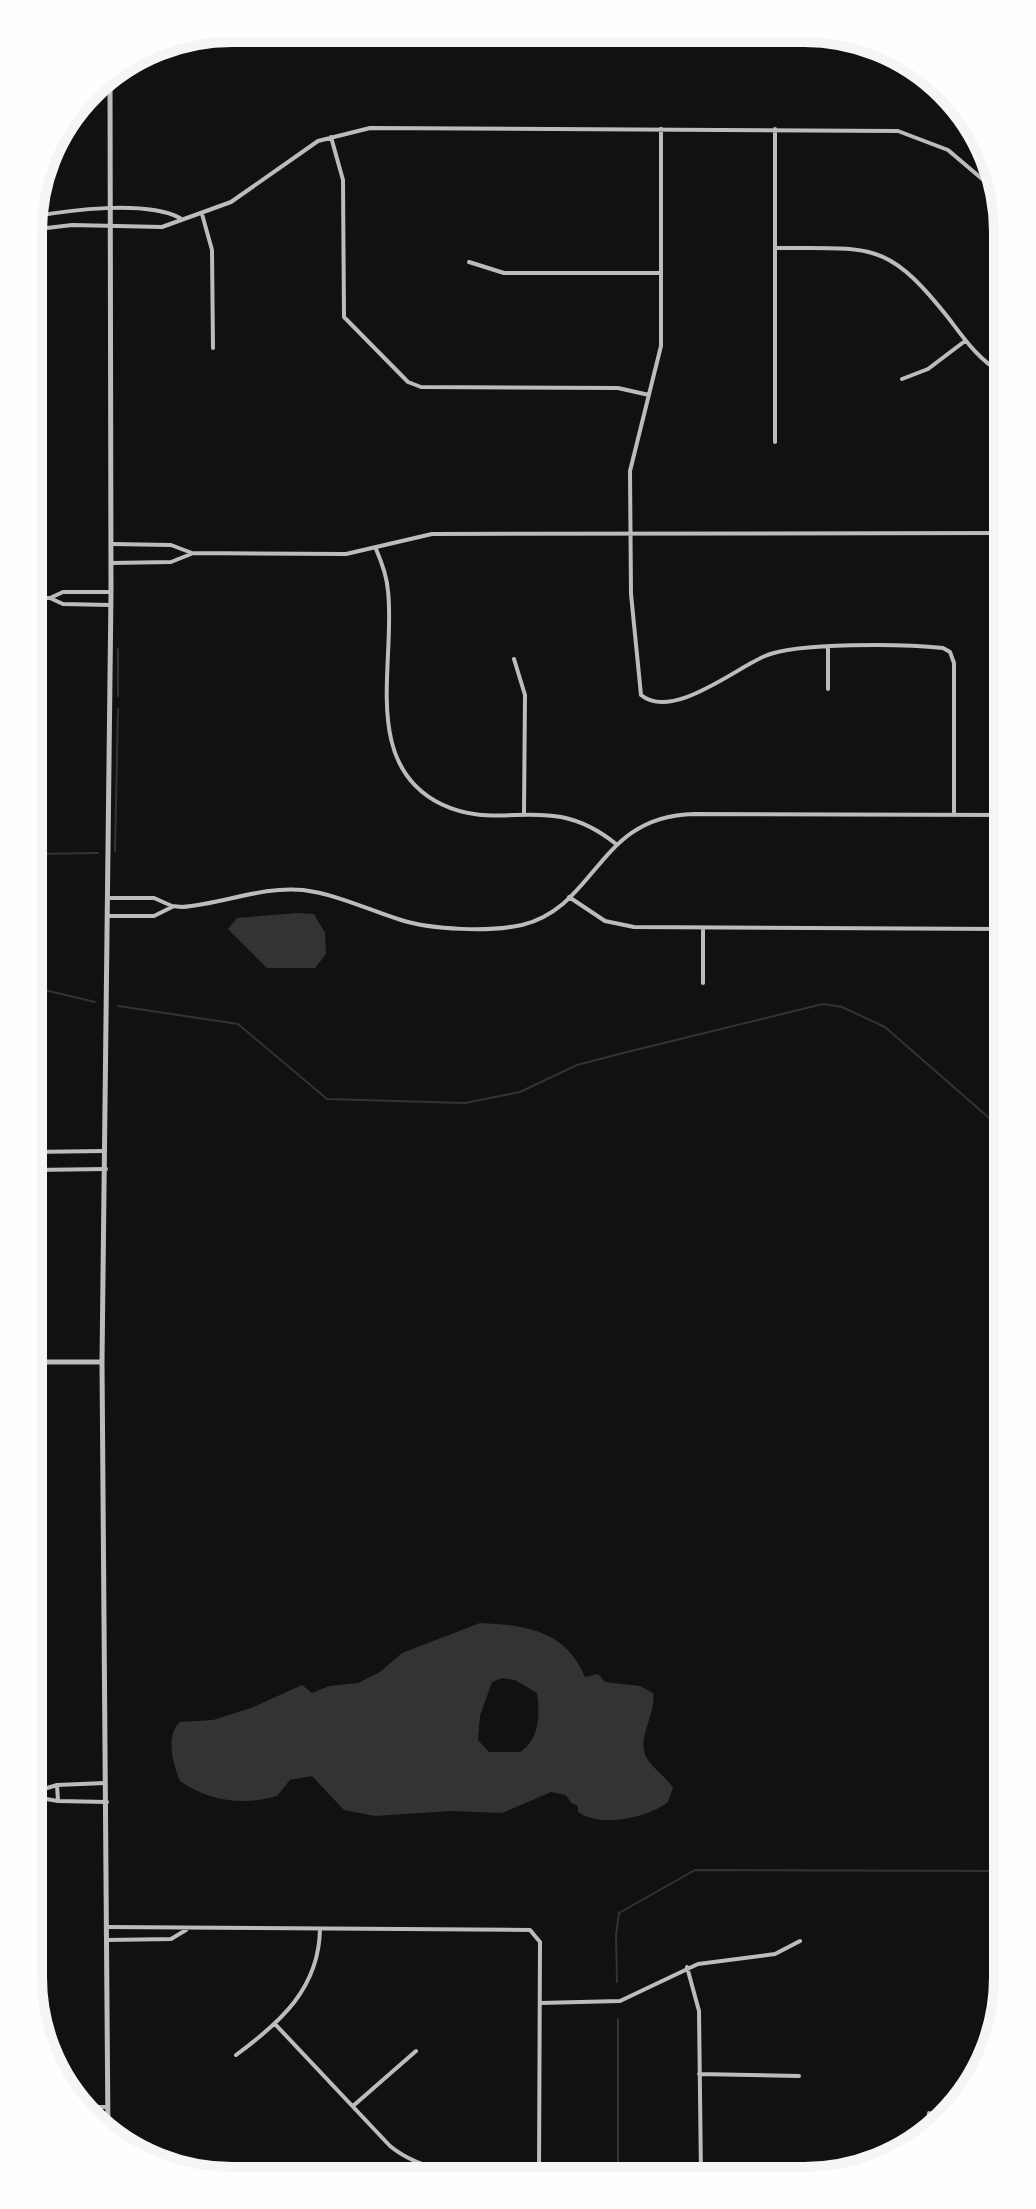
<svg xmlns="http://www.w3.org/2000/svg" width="1036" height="2209" font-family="Ubuntu,sans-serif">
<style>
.water{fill:#333;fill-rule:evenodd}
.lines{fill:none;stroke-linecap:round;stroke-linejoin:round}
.stream{stroke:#333;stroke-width:2}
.minor{stroke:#bcbcbc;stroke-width:4}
.tertiary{stroke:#bcbcbc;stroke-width:5}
.rim{fill:none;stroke:#f5f5f5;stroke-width:10}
</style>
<rect width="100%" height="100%" fill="#111"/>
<path class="water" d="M298,913L314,914L325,933L326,954L315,968H267L228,929L237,918Z
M480,1623C526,1625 566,1631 585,1677L598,1674L605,1682L640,1686L653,1693C657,1715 634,1740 648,1760C655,1770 666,1777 673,1788L668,1802C647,1818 601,1828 578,1812V1806L571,1803L566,1795L551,1792L502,1813L450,1811L375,1816L344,1810L312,1776L290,1780L277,1796C242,1806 209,1801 180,1781C173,1764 165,1736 180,1722L213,1720L251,1708L302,1685L312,1693L329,1686L358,1683L380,1672L402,1653ZM502,1678L515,1680L537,1693C540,1714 540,1739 520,1752H489L478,1740L480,1716L492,1682Z"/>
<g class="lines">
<path class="stream" d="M118,696V649
M115,851L118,709
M32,854L98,853
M32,987L95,1002
M118,1006L238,1024L327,1099L465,1103L520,1092L577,1065L627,1052L823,1004L842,1007L885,1027L1004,1131
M617,1982L616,1935L619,1913L695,1870L1007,1871
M618,2175V2019"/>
<path class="minor" d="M661,129V346L630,471L631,594L641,695C672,721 736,668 765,656C796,642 906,644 943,648L950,652L954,663V815
M775,129V442
M331,137L343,180L344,317L408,382L421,387L618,388L649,395
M202,214L212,250L213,348
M30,217C69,210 145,200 180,218
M30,230L72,225L162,227L231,202L318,141L370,128L898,131L948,150L1001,195
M775,248C873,249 886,239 950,320C965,340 980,361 1002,373
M469,262L504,273H661
M902,379L928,369L965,341
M112,544L171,545L192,553L346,554L432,534L1002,533
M376,549C382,563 387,576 388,591C396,662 360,764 441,804C503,834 548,789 616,844
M111,563L171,562L191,554
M31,598H50L63,592H111
M50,598L63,604L110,605
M828,647V689
M514,659L525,695L524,813
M569,897L605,921L634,927L1004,929
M109,898H154L172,906L182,907C222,904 262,886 303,890C336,894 369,910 401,920C432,930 490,932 522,925C598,906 597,816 694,814L1003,815
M108,916H154L172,907
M703,983V928
M32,1152L104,1151
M33,1170L106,1169
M57,1785L58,1801
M34,1792L57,1785L105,1783
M34,1797L58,1801L107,1802
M107,1927L530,1930L540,1942L539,2175
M107,1940L171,1939L186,1930
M687,1967L699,2011L701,2175
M540,2003L620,2001L698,1964L775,1954L800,1941
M275,2024L390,2146C433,2181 488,2171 539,2172
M236,2055C281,2022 319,1988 320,1929
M699,2074L799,2076
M353,2106L416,2051
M83,2107H108
M94,2125H108
M926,2138L929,2113
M187,2174L242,2177"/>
<path class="tertiary" d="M33,1362H102
M108,2135L102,1362L111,592L110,71"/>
</g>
<path d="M0 0H1036V2209H0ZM232 42H804A190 190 0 0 1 994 232V1977A190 190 0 0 1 804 2167H232A190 190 0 0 1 42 1977V232A190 190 0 0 1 232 42Z" fill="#fefefe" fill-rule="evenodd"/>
<path class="rim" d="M232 42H804A190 190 0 0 1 994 232V1977A190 190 0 0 1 804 2167H232A190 190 0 0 1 42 1977V232A190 190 0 0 1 232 42Z"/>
</svg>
